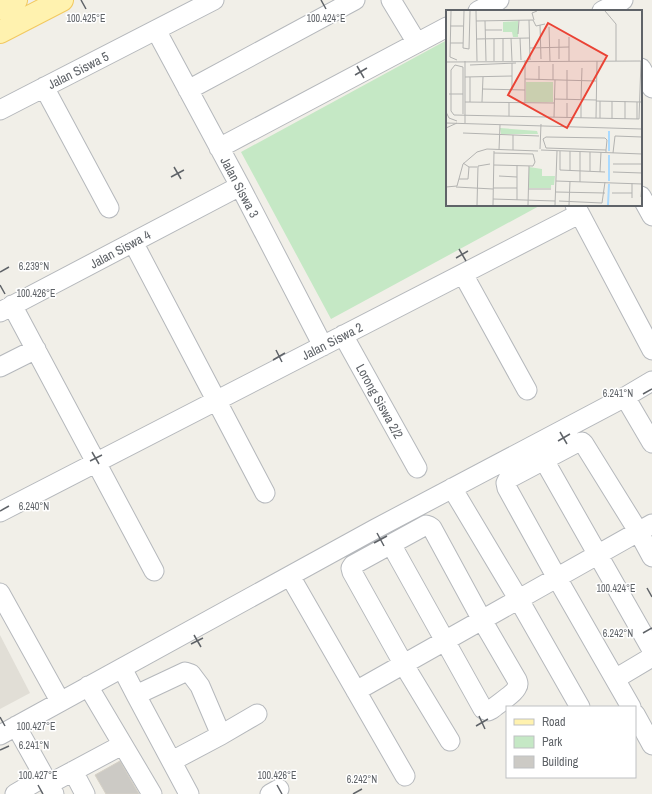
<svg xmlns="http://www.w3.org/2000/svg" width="652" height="794" font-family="'Archivo Narrow',sans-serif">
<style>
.education{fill:#e1ded6}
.green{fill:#c5e8c5}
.building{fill:#cccac5;stroke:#d6d1c6}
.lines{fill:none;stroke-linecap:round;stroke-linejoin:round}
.minor-casing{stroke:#b5b8bc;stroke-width:21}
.major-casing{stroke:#f2c960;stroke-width:24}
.minor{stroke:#fff;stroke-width:19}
.major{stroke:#fff2af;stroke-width:22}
.ticks{fill:none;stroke:#5f6368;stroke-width:1.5}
.labels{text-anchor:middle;stroke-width:3;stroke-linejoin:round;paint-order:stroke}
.street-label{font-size:13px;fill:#5f6368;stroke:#fff}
.inset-river{fill:none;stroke:#aadaff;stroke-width:2}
.inset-road{fill:none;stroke:#b3b3b1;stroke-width:1}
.view{fill:#ea4335;fill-opacity:0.15;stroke:#ea4335;stroke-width:2}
.inset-edge{fill:none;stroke:#5f6368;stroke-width:2}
.ticks-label{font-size:10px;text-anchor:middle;fill:#5f6368;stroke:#fff;stroke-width:3;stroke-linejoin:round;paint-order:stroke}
</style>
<rect width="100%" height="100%" fill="#f1efe8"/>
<path class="education" d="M0,635L30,693L0,709Z"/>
<path class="green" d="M447,40V205H541L331,319L241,152Z"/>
<path class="building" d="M120,761L139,794H106L95,775Z"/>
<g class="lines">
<g class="minor-casing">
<path id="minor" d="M391,0L417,43
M478,11L499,0
M602,11L623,0
M156,30L240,186L323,346
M641,68L652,88
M44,87L109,208
M188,90L355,0
M0,110L214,0
M219,148L447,27
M641,196L652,216
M575,205L652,350
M133,242L265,493
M463,274L527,390
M12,305L154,571
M0,312L240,186
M343,335L417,468
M0,367L36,349
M625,397L652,443
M544,460L652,650
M452,488L519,600L580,707
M0,512L579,214
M391,544L483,709L488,711L492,709C498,704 515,693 517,687C519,684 518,683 517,680L482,620L432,528L429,526L426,525L353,565L351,568L352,572L404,665L450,741
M290,576L405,776
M0,593L60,701
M122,668L136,695L189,794
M615,679L652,657
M88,686L152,794
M356,691L652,524
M136,695L185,672L191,674L200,686L221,735
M631,707L557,578L507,488L506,483L508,479L576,443L582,442L584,444L638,531L652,557
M635,714L652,745
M16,726L54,794
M0,735L375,529L625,397L652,381
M172,761L221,735L257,714
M73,771L85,794
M49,784L122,745
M15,794L44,777
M270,794L279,789"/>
</g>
<g class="major-casing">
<path id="major" d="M0,8L16,0
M0,32L62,0"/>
</g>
<use href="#minor" class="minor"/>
<use href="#major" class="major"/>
</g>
<path class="ticks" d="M81,0L86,9M321,0L326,9M357,66L364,78M355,75L367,68M174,167L181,179M171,177L184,170M459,249L466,261M456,258L468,251M0,272L9,267M0,285L5,294M276,350L282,362M273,360L285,353M643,394L652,389M560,432L567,444M558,441L570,434M92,452L99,464M90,461L102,455M0,511L9,506M377,533L384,546M374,543L387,536M647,588L652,597M643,633L652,628M194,635L201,647M191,644L203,638M479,716L485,729M0,717L5,726M476,726L488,719M0,750L9,746M38,785L43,794M277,785L282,794M353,794L362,789"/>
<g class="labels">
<g class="street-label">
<text transform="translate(78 70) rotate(-27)" y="5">Jalan Siswa 5</text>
<text transform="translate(240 187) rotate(62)" y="5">Jalan Siswa 3</text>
<text transform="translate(120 249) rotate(-28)" y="5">Jalan Siswa 4</text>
<text transform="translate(332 341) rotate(-27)" y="5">Jalan Siswa 2</text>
<text transform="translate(380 401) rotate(61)" y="5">Lorong Siswa 2/2</text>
</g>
</g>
<g transform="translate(446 10)">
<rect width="196" height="196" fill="#f1efe8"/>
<path d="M72,11V27H67L66,22H57V12ZM80,72H107V92H80ZM54,118L91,121L92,124H55ZM83,157L96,159V166H109L108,175H105V178H83Z" fill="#c5e8c5"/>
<path class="inset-river" d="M163,141V121M163,171V145M162,195L163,174"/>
<path class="inset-road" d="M5,1L4,47L11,50M18,1L17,38L23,39L24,1M30,1L31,51M159,1L170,14V51M83,10L84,50M88,10L86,3L91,1M30,11L87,10L90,16L99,14M39,11L40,51M94,15L95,49M4,16H17M103,17L104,51M39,20H56M72,24L73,10M123,27V51M57,28V51M65,28L66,51M74,28L75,50M30,29L84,28M48,29V51M113,29V49M4,33H17M84,38L123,37M0,52L196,51M0,52V102M107,54V70M24,55L70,53M19,67L66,66M79,69L150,71M93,70V56M36,79L79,80M66,80V53M3,84H17M108,89L150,90M121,89V60M135,89L136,58M150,91L195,92M154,91V108M19,92L108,93M24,92V67M36,92L37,67M79,93V50M0,102L3,108L11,111M17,104V57L9,55L5,60V101L8,105L193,109L195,51M63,106V92M108,107L109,70M121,108V93M135,108V94M150,108L151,51M166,109V91M179,109V91M191,109V92M0,113L196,119M19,113V51M0,118L11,113M17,123L93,126M94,139L95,114M53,140L54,115M67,140V125M95,140L196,144M114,141V160L159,162M144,142V161M160,142V140L161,130L159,128L100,127L97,129L100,138L160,140M167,143L169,126L196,127M17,153L23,157H31M167,154H196M48,155L87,156L89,152L87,144L48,143M124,161V141M154,162L155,142M167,162L196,163M53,166L71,167M13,169H22L23,157M110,171L196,174M134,172V142M0,177L11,176L17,154L31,142L41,139L92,141M10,177L47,179M47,178H71M82,179H105M110,182L159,183M166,183H186M195,187L196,174M186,188V173M47,189L109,191M71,190V155M113,191L156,193L159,172M31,195L32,156L44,154M47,195L48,141M82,195L83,156M109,195L111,141M123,195L124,171"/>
<path class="view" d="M102,13L161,46L121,118L62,85Z"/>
<rect width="196" height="196" class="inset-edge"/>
</g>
<g class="ticks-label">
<text x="86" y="22">100.425°E</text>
<text x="326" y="22">100.424°E</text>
<text x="34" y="270">6.239°N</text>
<text x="36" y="297">100.426°E</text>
<text x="618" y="397">6.241°N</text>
<text x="34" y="510">6.240°N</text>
<text x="616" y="592">100.424°E</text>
<text x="618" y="637">6.242°N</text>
<text x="36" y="730">100.427°E</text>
<text x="34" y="749">6.241°N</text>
<text x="38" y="779">100.427°E</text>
<text x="277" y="779">100.426°E</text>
<text x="362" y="783">6.242°N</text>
</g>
<rect x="506" y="706" width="130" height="72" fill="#ffffff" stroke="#bfc1c3"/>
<rect x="514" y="719" width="20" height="6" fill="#fff2af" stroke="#bfc1c3"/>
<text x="542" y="726" font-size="12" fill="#5f6368">Road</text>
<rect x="514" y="736" width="20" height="12" fill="#c5e8c5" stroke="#bfc1c3"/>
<text x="542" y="746" font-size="12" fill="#5f6368">Park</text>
<rect x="514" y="756" width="20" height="12" fill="#cccac5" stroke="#bfc1c3"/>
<text x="542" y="766" font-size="12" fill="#5f6368">Building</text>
</svg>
